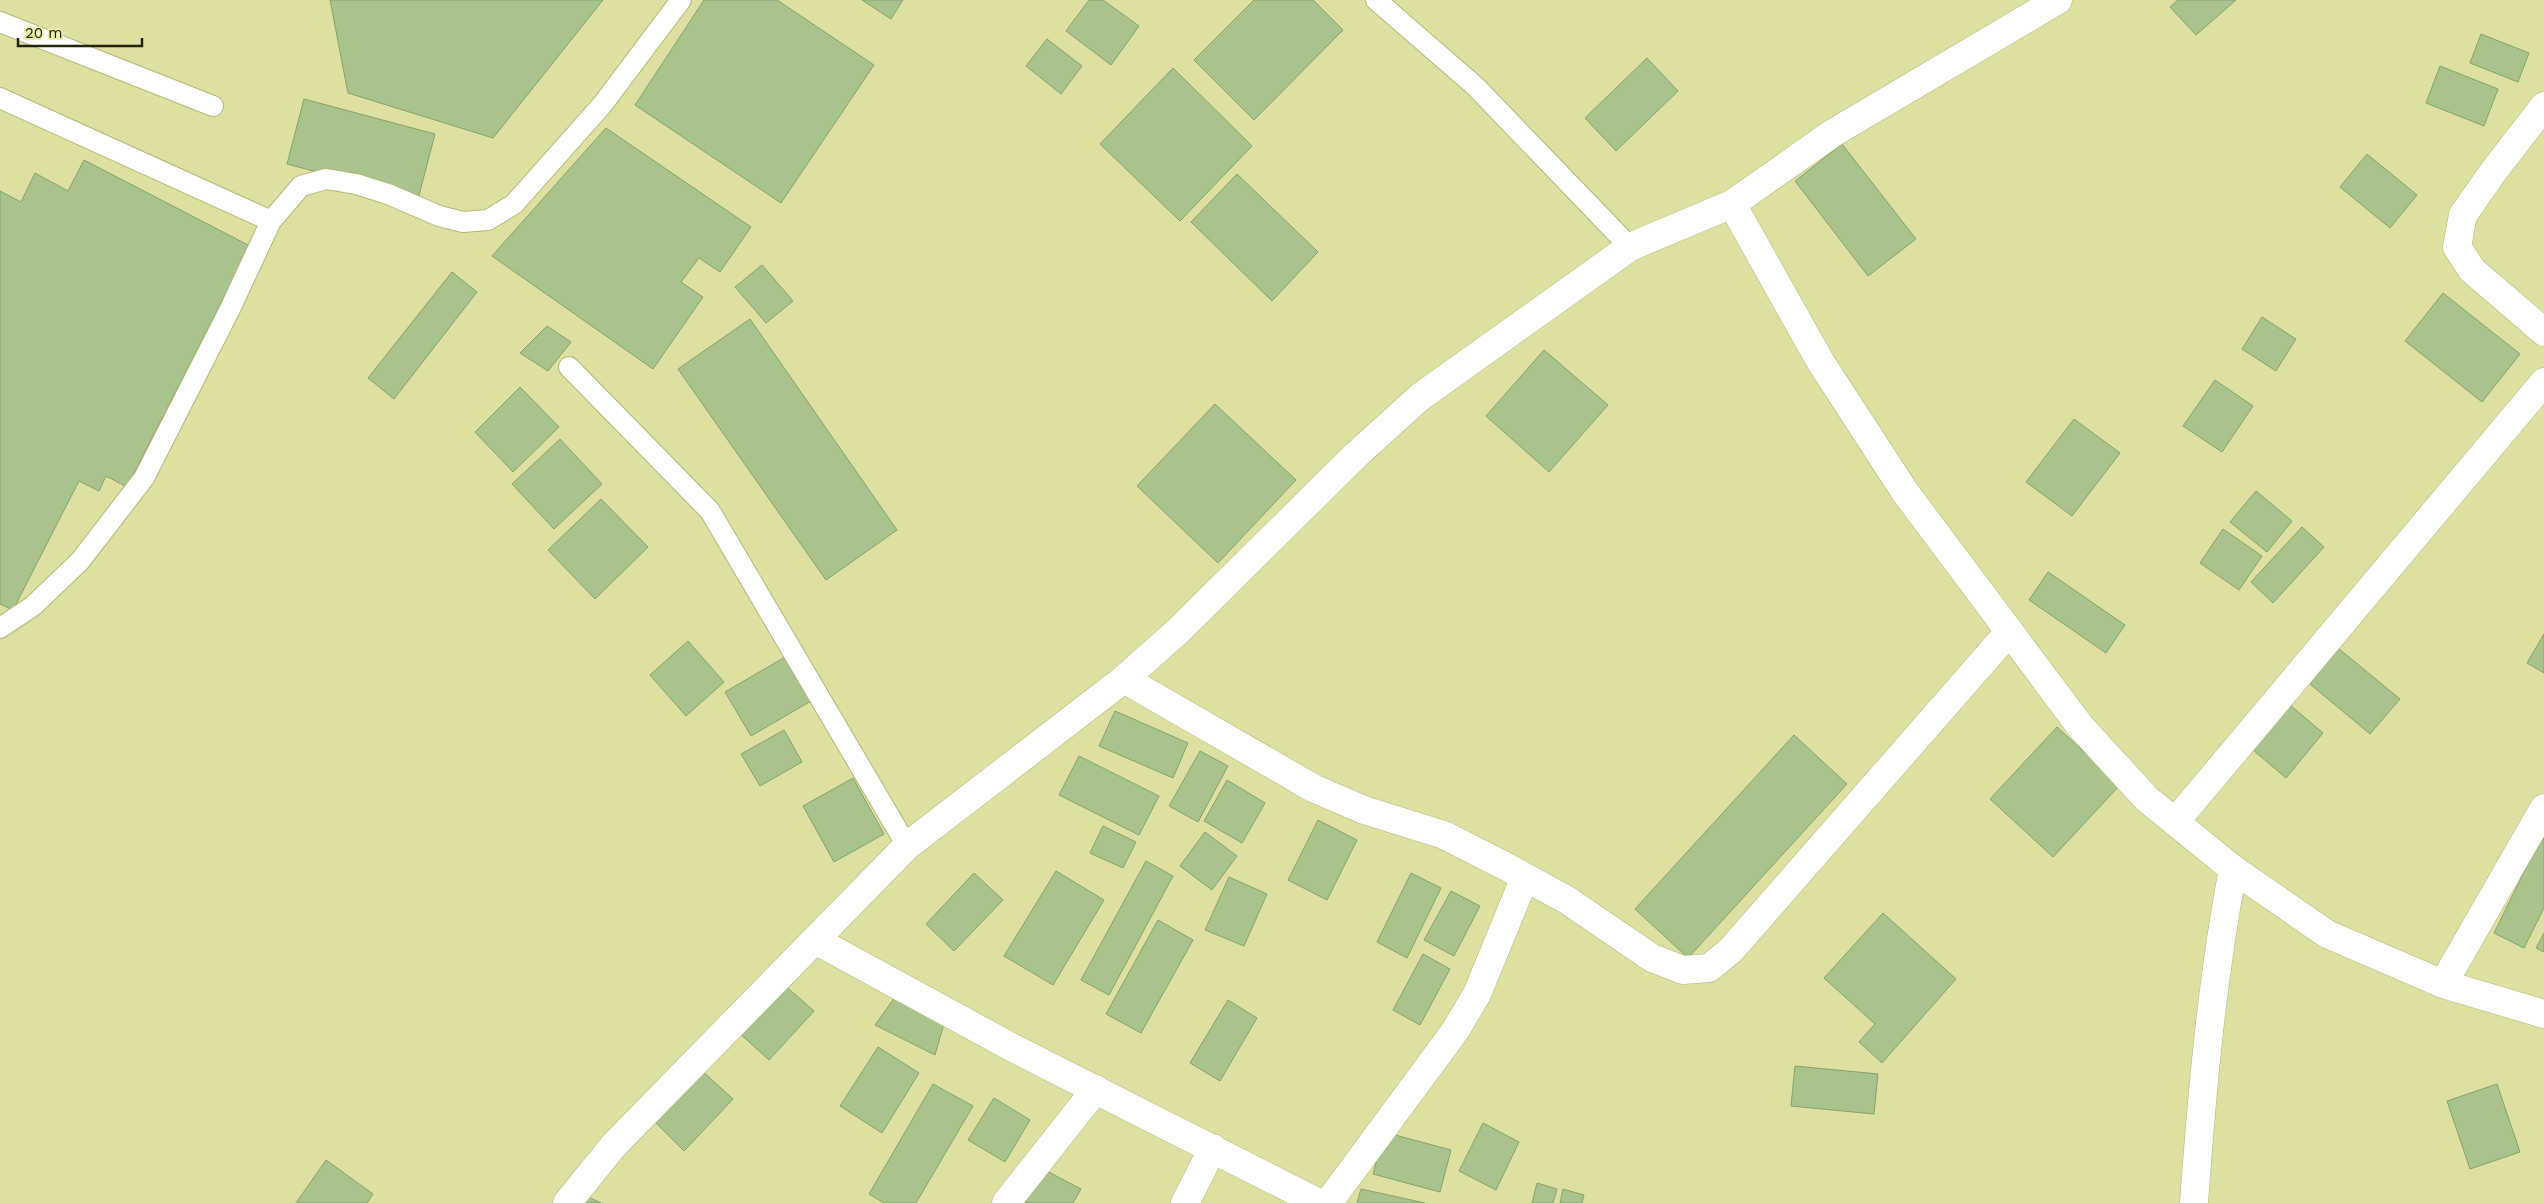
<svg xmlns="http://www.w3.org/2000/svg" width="2544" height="1203" font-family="'Work Sans',sans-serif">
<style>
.building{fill:#a8c48c;stroke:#86a16a}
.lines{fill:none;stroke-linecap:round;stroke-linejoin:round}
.service-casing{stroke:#b5b779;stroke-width:22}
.minor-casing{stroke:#b5b779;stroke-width:29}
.service{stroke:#fff;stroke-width:20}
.minor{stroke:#fff;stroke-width:28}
</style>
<rect width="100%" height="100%" fill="#dde0a0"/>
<path class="building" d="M330,0H603L493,138L348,93Z
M704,0H777L874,65L781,203L635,105Z
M862,0H903L891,19Z
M1089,0H1103L1139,26L1111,65L1066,31Z
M1254,0H1313L1343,30L1254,120L1194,60Z
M2178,0H2236L2196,35L2170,7Z
M2481,34L2529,53L2518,82L2470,63Z
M1047,39L1082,66L1061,94L1026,66Z
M1647,58L1678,91L1616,151L1585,118Z
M2440,66L2498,89L2484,126L2426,103Z
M1173,68L1252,146L1180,221L1100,144Z
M304,99L435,134L418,199L287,164Z
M606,128L751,227L720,272L699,258L681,282L703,297L653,369L492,256Z
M1842,144L1916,239L1868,276L1795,181Z
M2367,154L2417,195L2390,228L2340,187Z
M84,160L250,246L127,487L106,476L99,491L79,481L13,610L0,604V191L21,202L35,173L68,191Z
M1237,174L1318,252L1272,301L1191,222Z
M762,265L793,301L766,323L735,287Z
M452,272L477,292L394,399L368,378Z
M2443,293L2520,354L2482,402L2405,341Z
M2262,317L2296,339L2276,371L2242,349Z
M750,319L897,530L826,580L678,369Z
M547,326L571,342L548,371L520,353Z
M1544,350L1608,405L1549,472L1486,416Z
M2215,380L2253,406L2222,452L2183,426Z
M520,387L559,427L513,472L475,432Z
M1215,404L1296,480L1218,563L1137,486Z
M2074,419L2120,453L2072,516L2026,482Z
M560,439L602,484L554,529L512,484Z
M2256,491L2292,521L2267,552L2230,522Z
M601,499L648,547L595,599L548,550Z
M2302,527L2324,547L2273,603L2251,582Z
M2223,529L2262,556L2239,590L2200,563Z
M2048,572L2125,625L2106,653L2029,600Z
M2544,634V673L2527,663Z
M688,641L724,682L686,716L650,675Z
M2333,644L2400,699L2370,734L2304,679Z
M785,657L811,701L751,736L725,692Z
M2283,699L2323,733L2286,778L2246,744Z
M1115,711L1188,743L1173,778L1099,746Z
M2057,727L2120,785L2053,857L1990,799Z
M784,730L802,762L760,786L741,754Z
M1794,735L1847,784L1688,958L1635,909Z
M1200,751L1228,766L1198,822L1169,806Z
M1079,756L1159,796L1139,835L1059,795Z
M853,778L884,834L834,862L803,806Z
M1227,780L1265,803L1242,843L1204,821Z
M1318,820L1357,840L1327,900L1288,880Z
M1103,826L1136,842L1123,868L1090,853Z
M1205,832L1237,856L1212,890L1180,866Z
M2542,836L2544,837V908L2524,948L2494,933Z
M1146,861L1173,876L1109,995L1081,980Z
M1056,871L1104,900L1053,985L1004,956Z
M974,873L1003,900L954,951L926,924Z
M1411,873L1441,888L1407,958L1377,942Z
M1229,877L1267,894L1244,946L1205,930Z
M1451,891L1480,906L1454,956L1424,940Z
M1883,913L1956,979L1882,1063L1859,1042L1875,1024L1824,978Z
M1158,920L1193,940L1141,1033L1106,1014Z
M2544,933V952L2536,948Z
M1423,954L1450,969L1420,1025L1393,1010Z
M782,983L814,1011L769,1060L738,1032Z
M898,993L945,1020L935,1055L875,1025Z
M1228,1000L1257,1018L1220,1081L1190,1063Z
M878,1047L919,1073L882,1133L840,1106Z
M1795,1066L1878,1074L1874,1114L1791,1106Z
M699,1068L733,1099L684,1151L652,1119Z
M933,1084L973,1106L916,1203H884L869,1194Z
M2497,1084L2520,1152L2470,1169L2447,1101Z
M994,1098L1030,1120L1005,1162L968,1140Z
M1483,1123L1519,1142L1496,1190L1459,1171Z
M1384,1132L1451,1150L1440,1192L1373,1174Z
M326,1160L373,1194L367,1203H296Z
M1043,1169L1081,1189L1073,1203H1025Z
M1537,1183L1557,1189L1553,1203H1532Z
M1361,1189L1425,1203H1357Z
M1563,1189L1584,1195L1582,1203H1560Z
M586,1196L601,1203H581Z"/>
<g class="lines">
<g class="service-casing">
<path id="service" d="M1376,0L1475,86L1630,247
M0,22L213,106
M0,98L271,221
M569,367L710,511L907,846
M0,628L33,606L80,561L144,478L230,309L271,221L301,186L326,179L356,184L388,194L439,216L463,222L488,220L514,204L602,105L681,0"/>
</g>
<g class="minor-casing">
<path id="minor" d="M2544,106L2493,172L2463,215L2457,247L2472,270L2544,332
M1732,204L1820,361L1905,492L2080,726L2147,799L2233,869L2327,934L2443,984L2544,1014
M1124,679L1313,788L1364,810L1444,835L1505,866L1567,900L1652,958L1683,970L1709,968L1731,950L2009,632
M2175,822L2544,382
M815,940L1013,1048L1319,1203
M2443,984L2544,808
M567,1203L614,1145L907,846L1124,679L1178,631L1356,455L1420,397L1630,247L1732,204L1833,133L2058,0
M1006,1203L1096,1089
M1185,1203L1213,1148
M1328,1203L1455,1031L1477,994L1525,877
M2194,1203C2202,1091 2212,979 2233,869"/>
</g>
<use href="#service" class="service"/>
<use href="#minor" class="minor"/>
</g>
<path d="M18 38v8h124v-8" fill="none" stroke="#232309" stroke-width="2.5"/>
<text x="25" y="38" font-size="15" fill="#232309" stroke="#eaedad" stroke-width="4" paint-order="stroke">20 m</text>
</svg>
